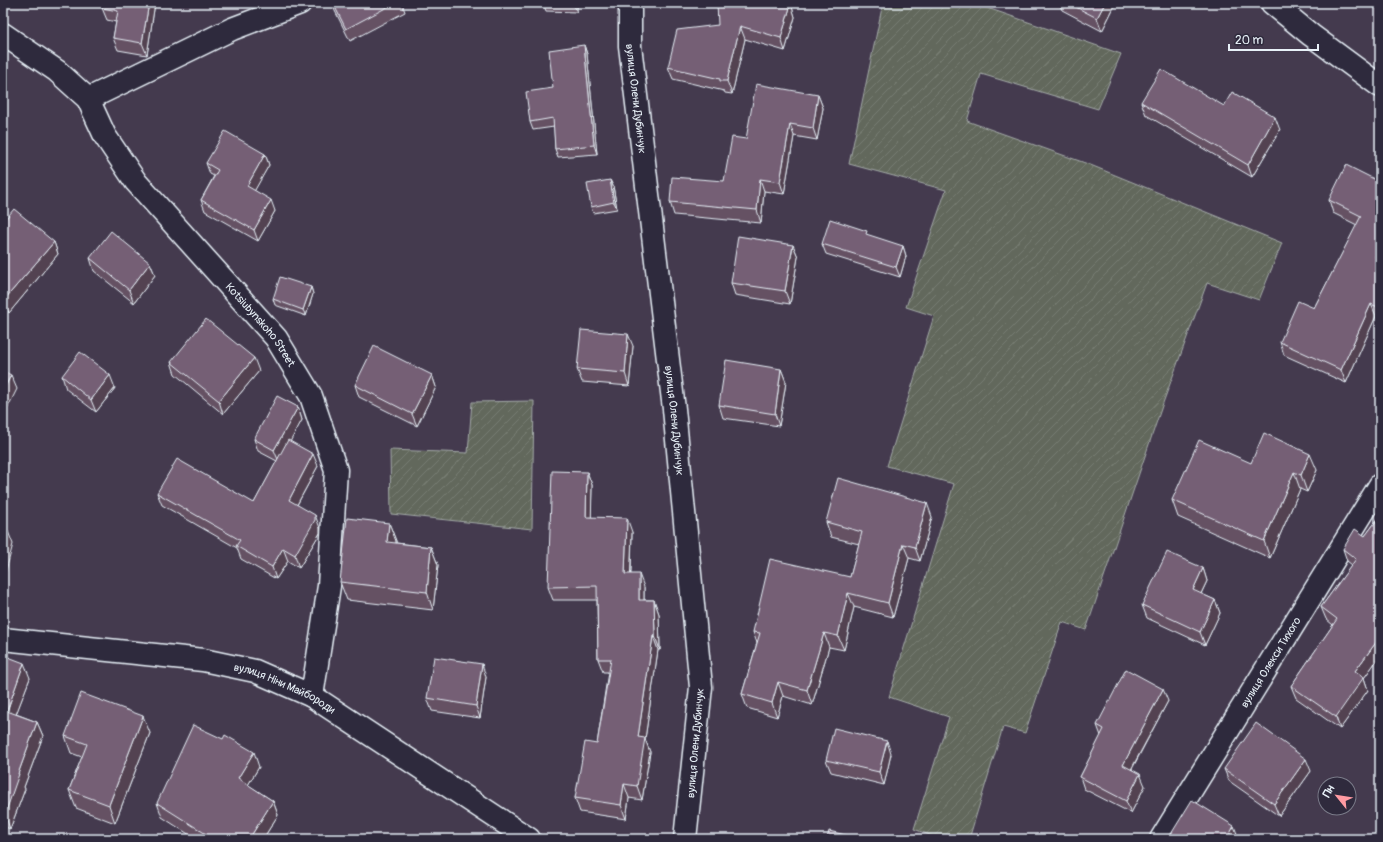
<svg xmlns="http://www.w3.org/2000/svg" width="1383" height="842" font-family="Pangolin,sans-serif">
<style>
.garden{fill:url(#garden-furrows);stroke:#a5acaa}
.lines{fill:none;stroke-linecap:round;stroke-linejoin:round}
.minor-casing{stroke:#e8f1f8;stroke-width:25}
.minor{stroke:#2f2a3d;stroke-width:22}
.wall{fill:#655164;stroke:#e8f1f8}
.shaded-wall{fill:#524251;stroke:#e8f1f8}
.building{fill:#755e74;stroke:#e8f1f8}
.labels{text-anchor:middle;stroke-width:4;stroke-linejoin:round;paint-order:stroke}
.street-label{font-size:11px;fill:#e8f1f8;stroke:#2f2a3d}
</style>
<defs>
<pattern id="garden-furrows" width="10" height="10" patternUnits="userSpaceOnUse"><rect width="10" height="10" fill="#62685b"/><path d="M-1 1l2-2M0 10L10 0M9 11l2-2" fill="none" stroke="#787e73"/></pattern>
</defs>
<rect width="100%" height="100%" fill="#443a4e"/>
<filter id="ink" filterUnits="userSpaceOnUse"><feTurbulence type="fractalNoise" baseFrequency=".025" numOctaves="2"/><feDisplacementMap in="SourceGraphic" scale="8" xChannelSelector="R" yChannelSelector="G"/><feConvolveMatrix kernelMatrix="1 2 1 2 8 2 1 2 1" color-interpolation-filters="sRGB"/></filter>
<g filter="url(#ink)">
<path class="garden" d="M883,3H973L1121,54L1098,109L981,74L967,121L1088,164L1282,243L1259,300L1207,283L1163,403L1086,630L1062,622L1025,733L1003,727L969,839H940L914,829L949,717L889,697L954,484L887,466L934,316L906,307L946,190L849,164Z
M534,401L532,529L391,514L390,450L468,453L472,402Z"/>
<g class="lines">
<g class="minor-casing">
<g id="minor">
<path id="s1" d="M630,3V46L674,409L701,687L685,839"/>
<path d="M1272,3L1311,35L1380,86"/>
<path id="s2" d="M3,34L57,71L88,99L105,136L136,182L276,338L311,396L336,470L329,586L312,696"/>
<path d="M88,99L232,29L300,3"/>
<path id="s3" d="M3,639L203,660L255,671L312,696L529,839"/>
<path id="s4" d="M1161,839L1380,485"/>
</g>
</g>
<use href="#minor" class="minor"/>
</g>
<path class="wall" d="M155,3L147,55L118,50L113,38L116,22L107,20L102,8Z
M331,3H402L405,12L350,41Z
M543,3H577V12L546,11Z
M1059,3H1116L1102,31L1062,10Z
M791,4L795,17L785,51L745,39L732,94L725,93L724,91L673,79L668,67L718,25Z
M584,45L587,54L597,154L558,157L555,149L554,127L533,130L530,122L553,88Z
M818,95L823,108L817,140L794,136L784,194L764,191L761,223L674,215L670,202L724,181L746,139Z
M1141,102L1224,106L1280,130L1252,177L1146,115Z
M265,154L269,165L254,191L275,211L258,241L205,211L201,200L214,176L210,174L206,163Z
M610,180L613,186L617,209L593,213L591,207Z
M1380,182V319L1376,316L1346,383L1284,355L1280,342L1314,308L1357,225L1333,213L1329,200Z
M3,222L54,242L58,254L9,313L3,308Z
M822,244L903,246L906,256L900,277L826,254Z
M793,245L798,257L790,304L735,295L731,283Z
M90,258L150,263L155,275L134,303L94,271Z
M311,287L313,294L306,316L275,305L273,299Z
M633,346L629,386L582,382L577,369Z
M171,362L259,371L223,414L175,374Z
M781,369L786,382L779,426L723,418L719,405Z
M432,375L436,387L417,426L359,397L355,385Z
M62,376L115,388L96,412L66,389Z
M298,407L302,420L290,441L318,466L297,505L320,528V533L299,568L288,561L276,579L241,559L237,548L162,505L157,493L254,503L277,461L258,451L254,439Z
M1251,463L1317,470L1307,492L1300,489L1270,558L1178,517L1172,500Z
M587,472L592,485L591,517L632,532L631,574L644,587V600H654L659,614L660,650H658L645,739L650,752L642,800L629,798L626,819L580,812L575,798L597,744L608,672H603L598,659L597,600H553L548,587Z
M1380,516V656L1364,678L1368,690L1340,729L1296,698L1291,686L1333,625L1326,619L1321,607L1352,565L1347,561L1343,549L1365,536Z
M932,517L920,561L909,558L893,617L854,607L844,650L829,647L812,705L783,696L777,717L747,708L742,694L757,643L753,632L850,577L859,544L831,537L826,522Z
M389,523L396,541V543L431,547L438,565L433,610L347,600L340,582Z
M1203,568L1207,581L1201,594L1215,600L1220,613L1205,645L1147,618L1142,605Z
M3,655L30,678L16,714L37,722L43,736L24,787L25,789L10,829L3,826Z
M486,677L480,718L432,711L427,698Z
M1168,701L1132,769L1145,786L1131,813L1084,789L1080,777L1101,736L1097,725Z
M150,733L115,823L76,808L69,790L82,757L71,753L65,736Z
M891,754L884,785L831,772L826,760Z
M259,767L248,785L273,801L278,815L263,839H196L162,817L157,803Z
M1224,769L1311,771L1279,816L1229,781Z"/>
<path class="shaded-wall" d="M149,3H155L147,55L142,43Z
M573,3H577V12Z
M1105,3H1116L1102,31L1097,18Z
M791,4L795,17L785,51L781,38Z
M740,26L745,39L732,94L727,81Z
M584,45L587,54L597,154L594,145Z
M818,95L823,108L817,140L813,128Z
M1275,117L1280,130L1252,177L1248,165Z
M790,124L794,136L784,194L780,182Z
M265,154L269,165L251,197L247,186Z
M760,179L764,191L761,223L757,210Z
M610,180L613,186L617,209L614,202Z
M271,200L275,211L258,241L254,230Z
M54,242L58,254L9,313L4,300Z
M793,245L798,257L790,304L785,291Z
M903,246L906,256L900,277L896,267Z
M1380,246V268L1375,257Z
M150,263L155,275L134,303L129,290Z
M311,287L313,294L306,316L303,310Z
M1371,304L1376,316L1346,383L1341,370Z
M628,334L633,346L629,386L625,373Z
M254,358L259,371L223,414L219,401Z
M781,369L786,382L779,426L775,414Z
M11,375L17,389L3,417V391Z
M110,375L115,388L96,412L91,400Z
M432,375L436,387L417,426L412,414Z
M298,407L302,420L279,462L274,450Z
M313,454L318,466L293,512L289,500Z
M1310,454L1317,470L1307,492L1301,475Z
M587,472L592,485L591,531L586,517Z
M1294,472L1300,489L1270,558L1264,541Z
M927,503L932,517L920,561L915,547Z
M315,515L320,528V533L299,568L295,555Z
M627,518L632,532L630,587L625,574Z
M389,523L396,541L394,560L387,542Z
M7,529L13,544L3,582V546Z
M903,544L909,558L893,617L888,603Z
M431,547L438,565L433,610L427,592Z
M283,548L288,561L276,579L272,567Z
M1203,568L1207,581L1197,602L1193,590Z
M639,574L644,587V614L639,600Z
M1380,591V605L1377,596Z
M848,593L854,607L844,650L838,636Z
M654,600L659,614L660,650L655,636Z
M1215,600L1220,613L1205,645L1200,632Z
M824,633L829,647L812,705L807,690Z
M653,636L658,650L645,739L650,752L642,800L637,786L638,737Z
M1380,637V656L1364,678L1368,690L1340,729L1336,717L1355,671Z
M24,663L30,678L12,725L7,711Z
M482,664L486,677L480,718L476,706Z
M778,682L783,696L777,717L772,703Z
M1163,689L1168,701L1127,777L1123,765Z
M143,716L150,733L115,823L109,805Z
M37,722L43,736L24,787L25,789L10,829L5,814L18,774Z
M887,741L891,754L884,785L879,772Z
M254,752L259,767L243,793L238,778Z
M1306,759L1311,771L1279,816L1274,804Z
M1140,774L1145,786L1131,813L1126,801Z
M624,784L629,798L626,819L621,805Z
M273,801L278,815L263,839H249Z
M1234,826L1239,839H1227Z"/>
<path class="building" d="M103,3H149L142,43L113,38L118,11L102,8Z
M333,3H395L346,29Z
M717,3H787L791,4L781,38L740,26L727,81H720V79L668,67L677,30L718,25Z
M1068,3H1105L1097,18Z
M584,45L594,145L555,149L553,118L530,122L526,92L553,88L549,50Z
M1161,69L1224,106L1232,92L1275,117L1248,165L1141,102Z
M756,84L818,95L813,128L790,124L780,182L760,179L757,210L670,202L672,177L724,181L732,137L746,139Z
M225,131L265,154L247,186L271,200L254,230L201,200L218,170L206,163Z
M1346,165L1380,182V246L1375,257L1380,259V308L1371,304L1341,370L1280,342L1298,301L1314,308L1361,216L1329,200Z
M610,180L614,202L591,207L587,184Z
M14,209L54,242L4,300L3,299V222Z
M830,219L867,231L866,234L903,246L896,267L822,244Z
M111,231L150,263L129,290L90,258Z
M738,236L793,245L785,291L731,283Z
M280,277L311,287L303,310L273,299Z
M206,319L254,358L219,401L171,362Z
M581,330L628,334L625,373L577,369Z
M374,346L432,375L412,414L355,385Z
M80,352L110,375L91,400L62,376Z
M726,360L781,369L775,414L719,405Z
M3,371L11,375L3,391Z
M277,396L298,407L274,450L254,439Z
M1264,433L1310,454L1301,475L1294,472L1264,541L1172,500L1199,440L1251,463Z
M288,440L313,454L289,500L315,515V520L295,555L283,548L272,567L236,546L240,540L157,493L177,459L254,503Z
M552,471L587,472L586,517L627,518L625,574H639V600H654L655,636H653L638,737L645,738L637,786L624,784L621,805L575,798L585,742L597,744L611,659H598L597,586L548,587Z
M838,478L927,503L915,547L903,544L888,603L848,593L838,636L824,633L807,690L778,682L772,703L742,694L760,633L753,632L770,559L850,577L862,532L826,522Z
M1380,516V591L1377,596L1380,598V637L1355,671L1364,677L1336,717L1291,686L1337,619L1321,607L1356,559L1343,549L1355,529L1365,536Z
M347,518L389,523L387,542L431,547L427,592L340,582Z
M3,528L7,529L3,546Z
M1167,552L1203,568L1193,590L1215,600L1200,632L1142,605Z
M3,655L24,663L7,711L37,722L18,774H19L5,814L3,813Z
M434,657L482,664L476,706L427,698Z
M1126,669L1163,689L1123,765L1140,774L1126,801L1080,777L1104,729L1097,725Z
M81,693L143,716L109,805L69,790L87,744L65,736Z
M1256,723L1306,759L1274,804L1224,769Z
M193,725L223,739L225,735L254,752L238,778L273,801L249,839H214L157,803Z
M834,728L887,741L879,772L826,760Z
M1192,800L1234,826L1227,839H1168Z
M829,831L862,839H827Z"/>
</g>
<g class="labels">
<g class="street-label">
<text dy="4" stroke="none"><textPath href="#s1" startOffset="96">вулиця Олени Дубинчук</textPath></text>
<text dy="4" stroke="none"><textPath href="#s2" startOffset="393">Kotsiubynskoho Street</textPath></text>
<text dy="4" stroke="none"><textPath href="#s1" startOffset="420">вулиця Олени Дубинчук</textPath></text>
<text dy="4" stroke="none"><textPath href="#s4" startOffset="208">вулиця Олекси Тихого</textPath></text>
<text dy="4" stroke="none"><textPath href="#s3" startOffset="288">вулиця Ніни Майбороди</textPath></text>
<text transform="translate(695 743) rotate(-85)" y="4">вулиця Олени Дубинчук</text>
</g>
</g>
<rect width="1383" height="842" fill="none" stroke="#2f2a3d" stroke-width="16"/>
<rect x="8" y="8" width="1367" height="826" fill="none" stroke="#e8f1f8" stroke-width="1.5" filter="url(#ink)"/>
<g transform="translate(1337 796) rotate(300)"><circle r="19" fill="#2f2a3d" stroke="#797a88"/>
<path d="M0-3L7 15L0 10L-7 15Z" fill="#ff9aa2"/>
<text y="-6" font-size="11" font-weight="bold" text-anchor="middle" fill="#e8f1f8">Пн</text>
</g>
<path d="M1229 44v6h89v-6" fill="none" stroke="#e8f1f8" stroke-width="2"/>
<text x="1235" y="44" font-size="12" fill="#e8f1f8" stroke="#2f2a3d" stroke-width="3" paint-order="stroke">20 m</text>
</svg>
